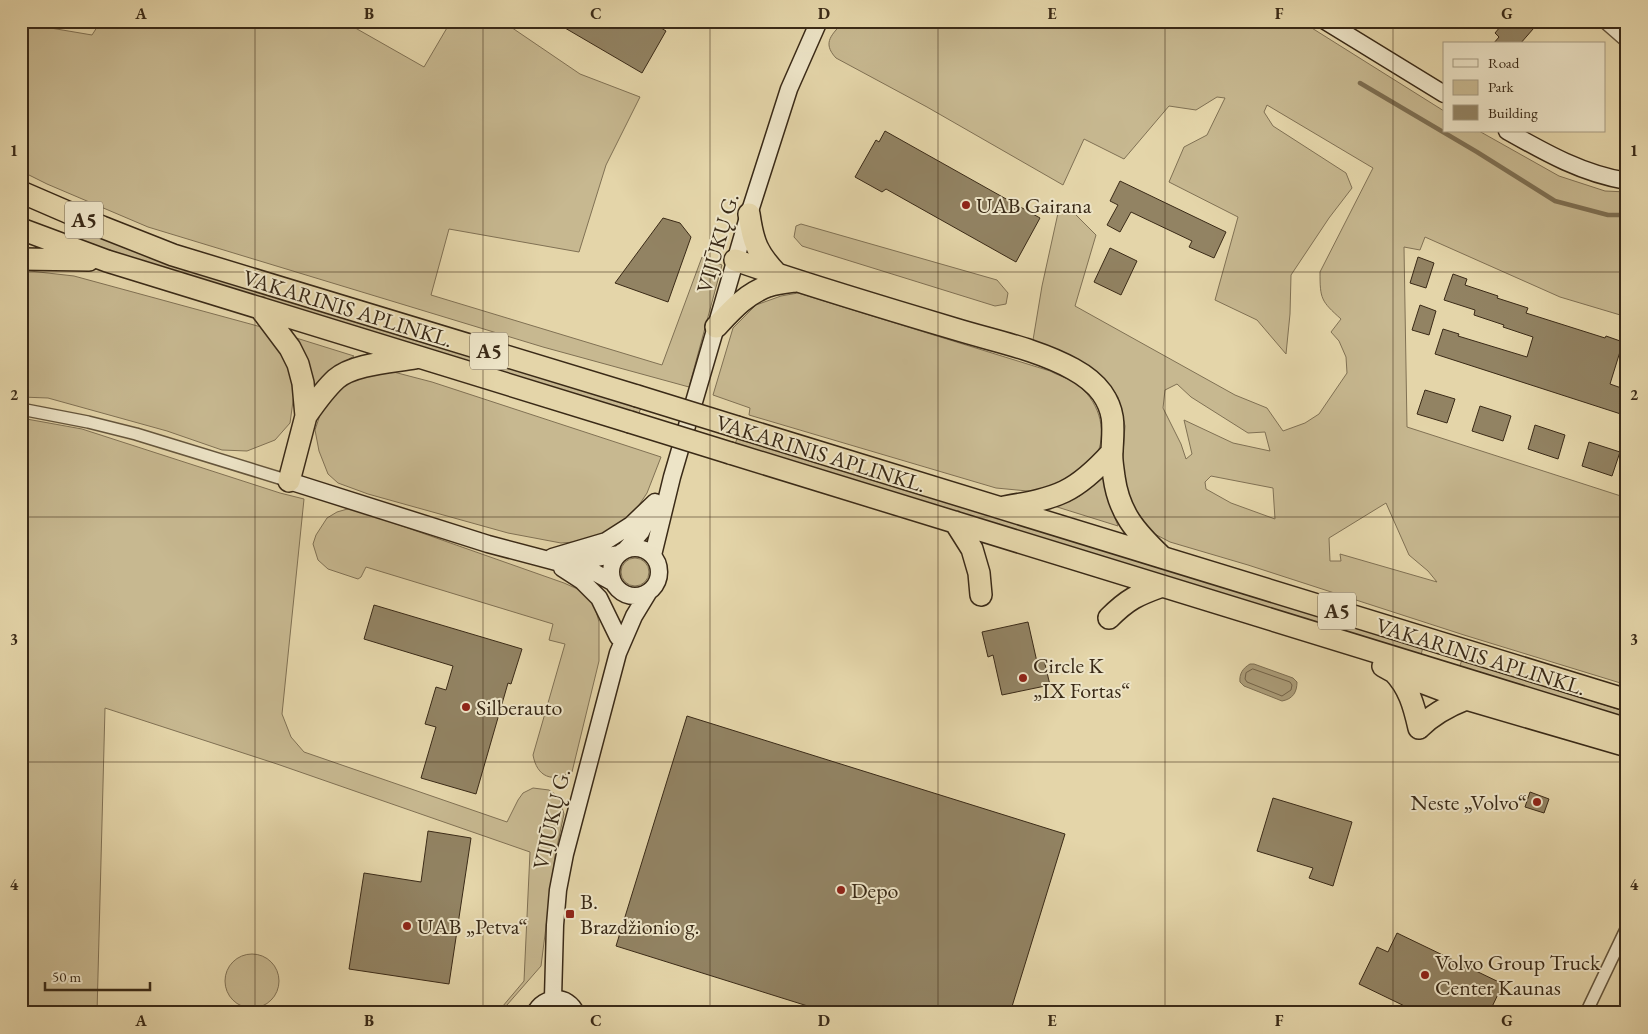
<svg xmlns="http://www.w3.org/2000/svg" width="1648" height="1034" font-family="'EB Garamond',serif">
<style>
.green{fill:#c7b890;stroke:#807154;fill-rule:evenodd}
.water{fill:#aa9b77;stroke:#7d6e51}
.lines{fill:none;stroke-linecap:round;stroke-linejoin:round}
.shore{stroke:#726247;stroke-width:1}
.stream{stroke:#7d6e51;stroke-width:4.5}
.building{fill:#928363;stroke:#3a2a17}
.street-casing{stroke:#64553c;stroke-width:14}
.secondary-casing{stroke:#3a2a17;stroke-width:19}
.highway-casing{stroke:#3a2a17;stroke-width:24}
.street{stroke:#ede4c7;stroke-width:11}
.secondary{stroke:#ede4c7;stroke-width:16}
.highway{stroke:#e4d5a9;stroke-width:21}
.highway-bridge-casing{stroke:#3a2a17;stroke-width:24;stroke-linecap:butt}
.highway-bridge{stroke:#e4d5a9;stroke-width:21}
.grid{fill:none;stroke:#3a2a17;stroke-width:1;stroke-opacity:0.55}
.poi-dot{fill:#8f2418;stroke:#ede4c7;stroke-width:2}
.labels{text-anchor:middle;stroke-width:4;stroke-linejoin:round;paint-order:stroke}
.shield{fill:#ede4c7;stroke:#70624c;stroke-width:1}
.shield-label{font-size:21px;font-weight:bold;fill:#3a2a17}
.poi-label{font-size:22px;fill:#3a2a17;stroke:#ede4c7;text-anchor:start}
.street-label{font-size:22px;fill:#3a2a17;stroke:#ede4c7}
.neatline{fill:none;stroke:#3a2a17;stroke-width:2}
.grid-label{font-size:16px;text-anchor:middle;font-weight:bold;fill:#3a2a17}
</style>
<rect width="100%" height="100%" fill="#e4d5a9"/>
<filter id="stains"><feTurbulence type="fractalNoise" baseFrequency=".004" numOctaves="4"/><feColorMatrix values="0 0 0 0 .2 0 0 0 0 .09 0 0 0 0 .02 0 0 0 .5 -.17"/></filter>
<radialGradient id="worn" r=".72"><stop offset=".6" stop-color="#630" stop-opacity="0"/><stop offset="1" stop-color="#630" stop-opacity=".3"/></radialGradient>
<path class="green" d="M101,21H343L424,67L451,21H502L580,74L640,97L606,165L579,252L449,229L431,295L662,365L702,257L722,265L689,387L543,347L148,227L47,184L21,171V23L92,35Z
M844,21H1299L1307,25L1444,111V131H1479L1559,176L1605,191L1627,192V317L1560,297L1425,237L1420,250L1404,247L1407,427L1627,498V685L1464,635L1248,565L1170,542L1145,529L1132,514L1122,467L1125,426L1118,397L1105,379L1087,366L1033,340L1042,286L1060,204L1075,214L1096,235L1075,306L1235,395L1267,408L1283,431L1305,423L1319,414L1347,373L1346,357L1339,341L1331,332L1341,319C1321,301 1320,299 1320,272L1373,168L1267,105L1264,112L1273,126L1346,173L1352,188L1329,218L1291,275L1290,314L1286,354L1257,320L1215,300L1238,217L1169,182L1184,147L1207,135L1225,98L1217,97L1196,110L1169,106L1124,159L1084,139L1063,185L927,107L836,58C821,42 833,34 844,21ZM1177,384L1191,397L1248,433L1265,432L1270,451L1233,443L1184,420L1192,454L1186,459L1181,444L1163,408L1165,390ZM1211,476L1273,488L1275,519L1231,503L1206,489L1205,482ZM1386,503L1409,555L1428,571L1437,582L1340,554L1341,561H1330L1329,538Z
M801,224L997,280L1008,293L1006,304L995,306L802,246L794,237L796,226Z
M80,229L174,265L323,312L641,408L638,415L76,241Z
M21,270L74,276L265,328L287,362L294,394L290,423L275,440L247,451L222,450L167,431L48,398L21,397Z
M798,293L1050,371C1057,375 1065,377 1072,381C1095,395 1107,423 1099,449C1097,456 1093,462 1091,468L1038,492L996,488L749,415L750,408L713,395L733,328L756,305L781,296Z
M293,337L354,356L332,370L309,400Z
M386,370L432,382L661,457L647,493L633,514L613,530L588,541L561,543L508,533L368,494L338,483L328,474L319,451L315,430L321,412L329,395L350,380Z
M21,418L82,429L280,493L304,499L282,714L291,737L304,752L507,822L518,800L523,793L533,788L549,790L559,797L564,814L555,856L541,966L500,1013H497L524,981L530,852L277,764L105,708L97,1013H21Z
M738,436L1423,647L1421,655L735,444Z
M1100,475L1105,478L1110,504L1118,526L1054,506L1080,496Z
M351,508L564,583L582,591L594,604L599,622V661L572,772C552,783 537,777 533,755L565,644L549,640L553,624L366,567L361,577L358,579L328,569L318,560L313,544L316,535L327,518L337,512Z
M621 572a14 14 0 1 1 28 0a14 14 0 1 1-28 0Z
M1462,660L1627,712V720L1459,668Z
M225 981a27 27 0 1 1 54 0a27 27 0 1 1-54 0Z"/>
<path class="water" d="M1250,664H1254L1293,678L1297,682C1297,692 1293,699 1282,701L1244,686L1240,682C1239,674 1243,668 1250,664Z"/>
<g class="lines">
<path class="shore" d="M1253,669L1290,682L1292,685L1291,690L1282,696L1247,682L1245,679L1246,673Z"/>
<path class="stream" d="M1360,83L1477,152L1555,201L1608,215H1627"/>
</g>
<path class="building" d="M553,21H650L666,31L642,73Z
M1505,21H1540L1520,44H1493L1499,37L1495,33Z
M885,131L1040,218L1016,262L886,189L882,192L855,177L876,140L879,142Z
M1120,181L1226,232L1214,258L1189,247L1192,241L1131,212L1120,232L1107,225L1118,205L1110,201Z
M663,218L680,223L691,237L668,302L615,283Z
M1110,248L1137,261L1121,295L1094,282Z
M1418,257L1434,263L1426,288L1410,283Z
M1453,274L1467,279L1465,285L1498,296L1497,298L1528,308L1526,313L1605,338L1606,336L1623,342L1610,384L1627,390V416L1435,354L1443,329L1459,334L1458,336L1527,357L1533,337L1503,327L1504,325L1474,315L1475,310L1444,300Z
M1420,305L1436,311L1429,335L1412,330Z
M1425,390L1455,399L1447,423L1417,414Z
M1480,406L1511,416L1503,441L1472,431Z
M1535,425L1565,435L1558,459L1528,449Z
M1589,442L1620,452L1612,476L1582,466Z
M374,605L522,649L511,684L508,683L476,794L421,778L436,727L425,724L436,687L446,690L453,666L364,639Z
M1028,622L1037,662L1044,660L1050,685L1002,695L993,655L988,657L982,632Z
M687,716L1065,834L1010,1013H830L616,946Z
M1530,792L1549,799L1544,813L1525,807Z
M1273,798L1352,822L1333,886L1309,878L1313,868L1257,851Z
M428,831L471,838L449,984L349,969L364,873L421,882Z
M1397,933L1503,984L1489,1013H1419L1359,984L1377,947L1388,952Z"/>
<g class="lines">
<g class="street-casing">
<path id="street" d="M1603,21L1627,42
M21,409L88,422L136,434L289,481
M1586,1013L1627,927"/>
</g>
<g class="secondary-casing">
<path id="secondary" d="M1325,21L1444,94
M1507,131C1546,153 1583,174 1627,181
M289,481L488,544L594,572L612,582
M611 572a24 24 0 1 1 48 0a24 24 0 1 1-48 0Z
M625,550L641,532L651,511
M653,555L672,477L749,214L789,89L819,21
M552,557L606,541L631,525L655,502
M568,557L597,558L618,554
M562,568L582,581L599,598L618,637
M553,998L555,925L558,890L565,854L618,653L634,616L648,593
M535,1013C544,995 568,994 576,1013"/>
</g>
<g class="highway-casing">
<path id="highway" d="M21,192L102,227L173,255L637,396
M749,214C753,242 757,253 777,274
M21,229L107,261L630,422
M21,259L89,260
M735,260C807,285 881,307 955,329C994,341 1037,349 1073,369C1084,375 1094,382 1102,393C1116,413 1113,428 1112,451C1111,459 1113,468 1114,477C1119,513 1135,531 1161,556
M260,308L290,348L298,364L303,383L306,416L289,481
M716,327C732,310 746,294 768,286C777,283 787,282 795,281
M306,416C315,403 324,390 336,379C353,364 392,362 415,358
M737,427L1627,700
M730,453L1627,729
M1004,507C1058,498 1075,493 1112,452
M955,522L972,549L979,573L981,595
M1109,618C1128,599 1137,595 1162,586
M1383,666L1392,671L1466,699L1627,746
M1393,671C1409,687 1414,706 1419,728
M1419,728C1433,714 1448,706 1466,699"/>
</g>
<use href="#street" class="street"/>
<use href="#secondary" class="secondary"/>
<use href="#highway" class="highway"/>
<g class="highway-bridge-casing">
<path id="highway-bridge" d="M637,396L737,427
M630,422L730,453"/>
</g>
<use href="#highway-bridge" class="highway-bridge"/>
</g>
<path class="grid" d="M255,21V1013M483,21V1013M710,21V1013M938,21V1013M1165,21V1013M1393,21V1013M21,272H1627M21,517H1627M21,762H1627"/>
<g class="poi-dot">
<circle cx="966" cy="205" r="5"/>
<circle cx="1023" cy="678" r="5"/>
<circle cx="466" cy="707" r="5"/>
<circle cx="1537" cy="802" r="5"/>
<circle cx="841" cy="890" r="5"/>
<rect x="565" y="909" width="10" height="10" rx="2.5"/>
<circle cx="407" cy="926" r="5"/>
<circle cx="1425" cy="975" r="5"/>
</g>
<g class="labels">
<g class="shield">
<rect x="65" y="201.5" width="38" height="37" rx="4"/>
<rect x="470" y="332.5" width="38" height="37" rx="4"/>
<rect x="1318" y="592.5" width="38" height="37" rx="4"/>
</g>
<g class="shield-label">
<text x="84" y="227">A5</text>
<text x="489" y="358">A5</text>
<text x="1337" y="618">A5</text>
</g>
<g class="poi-label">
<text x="976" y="213">UAB Gairana</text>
<text x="1033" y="673">Circle K<tspan x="1033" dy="25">„IX Fortas“</tspan></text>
<text x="476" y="715">Silberauto</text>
<text x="1527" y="810" text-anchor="end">Neste „Volvo“</text>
<text x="851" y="898">Depo</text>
<text x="580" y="909">B.<tspan x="580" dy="25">Brazdžionio g.</tspan></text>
<text x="417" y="934">UAB „Petva“</text>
<text x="1435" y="970">Volvo Group Truck<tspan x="1435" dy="25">Center Kaunas</tspan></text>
</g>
<g class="street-label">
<text transform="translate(717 243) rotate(-74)" y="8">VIJŪKŲ G.</text>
<text transform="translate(348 308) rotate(17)" y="8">VAKARINIS APLINKL.</text>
<text transform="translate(821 453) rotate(17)" y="8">VAKARINIS APLINKL.</text>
<text transform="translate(1481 656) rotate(17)" y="8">VAKARINIS APLINKL.</text>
<text transform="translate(551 819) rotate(-77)" y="8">VIJŪKŲ G.</text>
</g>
</g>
<rect width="1648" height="1034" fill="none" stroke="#e4d5a9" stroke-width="55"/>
<rect x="1443" y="42" width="162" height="90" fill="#ede4c7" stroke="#a59a81"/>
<rect x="1453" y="59" width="25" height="8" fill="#ede4c7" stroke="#a59a81"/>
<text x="1488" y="68" font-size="15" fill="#3a2a17">Road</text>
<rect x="1453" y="80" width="25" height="15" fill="#c7b890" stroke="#a59a81"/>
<text x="1488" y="92" font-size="15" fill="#3a2a17">Park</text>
<rect x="1453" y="105" width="25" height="15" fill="#928363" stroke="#a59a81"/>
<text x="1488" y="118" font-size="15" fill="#3a2a17">Building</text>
<path d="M45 982v8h105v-8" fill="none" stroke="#3a2a17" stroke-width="2.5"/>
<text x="52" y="982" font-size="15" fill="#3a2a17" stroke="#ede4c7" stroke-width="4" paint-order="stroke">50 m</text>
<rect x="28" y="28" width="1592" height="978" class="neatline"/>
<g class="grid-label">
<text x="141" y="19">A</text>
<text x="369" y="19">B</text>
<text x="596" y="19">C</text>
<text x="824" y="19">D</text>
<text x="1052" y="19">E</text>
<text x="1279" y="19">F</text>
<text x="1507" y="19">G</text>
<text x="14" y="156">1</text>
<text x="1634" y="156">1</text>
<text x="14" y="400">2</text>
<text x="1634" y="400">2</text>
<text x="14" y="645">3</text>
<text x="1634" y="645">3</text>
<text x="14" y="890">4</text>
<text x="1634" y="890">4</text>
<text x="141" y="1026">A</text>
<text x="369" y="1026">B</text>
<text x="596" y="1026">C</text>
<text x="824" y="1026">D</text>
<text x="1052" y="1026">E</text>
<text x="1279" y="1026">F</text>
<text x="1507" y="1026">G</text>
</g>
<rect width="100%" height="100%" filter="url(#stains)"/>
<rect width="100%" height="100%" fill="url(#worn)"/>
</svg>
